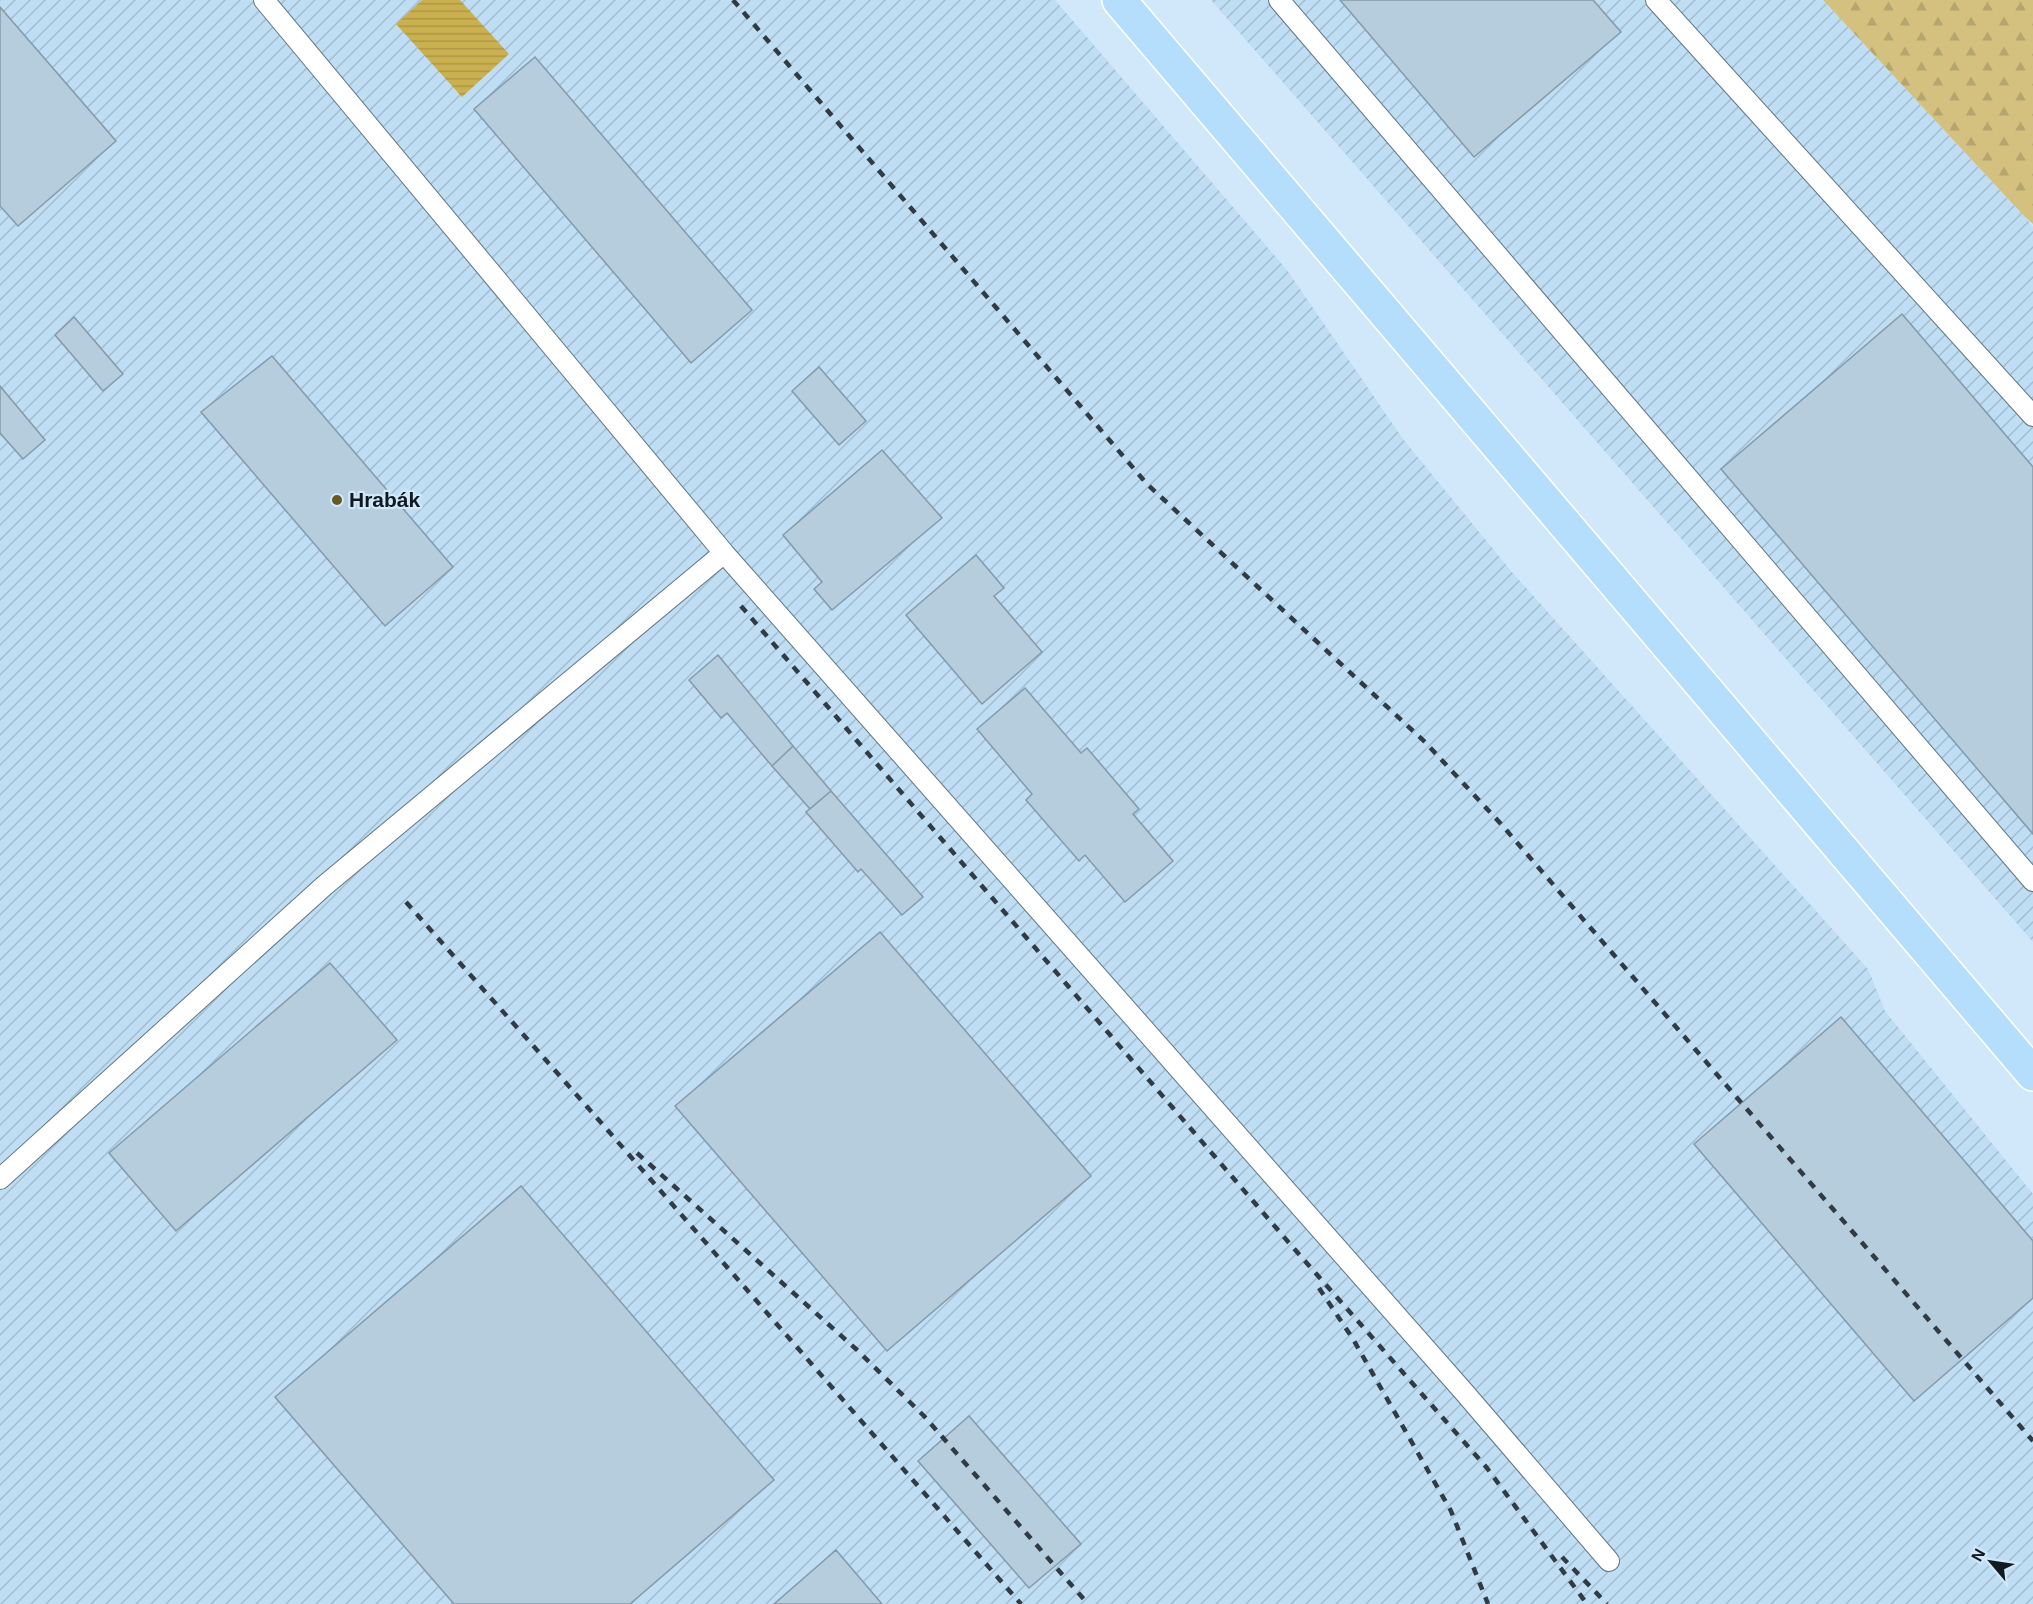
<svg xmlns="http://www.w3.org/2000/svg" width="2033" height="1604" font-family="Arial,sans-serif">
<style>
.industrial{fill:url(#industrial-furrows)}
.forest{fill:url(#forest-firs)}
.water{fill:url(#water-rules)}
.building{fill:#b6cdde;stroke:#849aaa;stroke-width:1.5}
.lines{fill:none;stroke-linecap:round;stroke-linejoin:round}
.service-casing{stroke:#607584;stroke-width:22}
.primary-casing{stroke:#fff;stroke-width:36}
.service{stroke:#fff;stroke-width:20}
.primary{stroke:#b4defc;stroke-width:33}
.rail{stroke:#303b43;stroke-width:4.5;stroke-dasharray:8 8;stroke-linecap:butt}
.poi-dot{fill:#675826;stroke:#d1e8fa;stroke-width:2}
.labels{text-anchor:middle;stroke-width:4.5;stroke-linejoin:round;paint-order:stroke}
.poi-label{font-size:21px;font-weight:bold;fill:#111a20;stroke:#d1e8fa;text-anchor:start}
</style>
<defs>
<pattern id="industrial-furrows" width="10" height="10" patternUnits="userSpaceOnUse" patternTransform="scale(1.5)"><rect width="10" height="10" fill="#bfddf3"/><path d="M-1 1l2-2M0 10L10 0M9 11l2-2" fill="none" stroke="#a3bdd0"/></pattern>
<pattern id="forest-firs" width="22" height="20" patternUnits="userSpaceOnUse" patternTransform="scale(1.5)"><rect width="22" height="20" fill="#d4c180"/><path d="M5 1l3.5 6h-7zM16 11l3.5 6h-7z" fill="#b5a56e"/></pattern>
<pattern id="water-rules" width="6" height="5" patternUnits="userSpaceOnUse" patternTransform="scale(1.5)"><rect width="6" height="5" fill="#cbb050"/><path d="M0 2.5h6" fill="none" stroke="#ad9746"/></pattern>
</defs>
<rect width="100%" height="100%" fill="#d1e8fa"/>
<path class="industrial" d="M0,0H1055L1287,270L1403,439L1511,571L1868,969L1885,1011L2033,1194V1604H0Z
M1211,0H1823L2025,217L2033,227V942Z"/>
<path class="forest" d="M1823,0H2033V224L2025,217Z"/>
<path class="water" d="M422,0H460L509,54L462,97L396,24Z"/>
<path class="building" d="M1340,0H1593L1621,32L1474,157Z
M0,7L116,141L18,226L0,206Z
M535,57L752,310L691,363L474,109Z
M1902,314L2033,467V834L1721,469Z
M74,317L123,374L103,391L55,335Z
M272,356L453,567L385,626L201,412Z
M819,367L866,421L839,445L792,391Z
M0,386L45,440L23,459L0,433Z
M882,450L942,518L832,610L814,589L822,582L783,535Z
M976,555L1004,588L994,596L1042,652L982,704L906,615Z
M718,655L793,746L772,766L727,713L721,718L689,680Z
M1025,688L1081,753L1087,748L1139,809L1133,814L1173,861L1125,902L1085,855L1079,861L1026,800L1032,794L977,729Z
M793,746L831,791L810,809L772,766Z
M831,791L923,897L902,915L861,869L858,872L806,812Z
M880,932L1091,1176L887,1351L675,1106Z
M330,963L397,1040L176,1231L109,1153Z
M1841,1017L2033,1241V1298L1914,1401L1694,1144Z
M521,1186L774,1480L630,1604H454L275,1397Z
M969,1416L1081,1544L1029,1588L918,1461Z
M836,1550L882,1604H774Z"/>
<g class="lines">
<g class="service-casing">
<path id="service" d="M264,0L724,553L1464,1392L1609,1561
M1279,0L2033,881
M1656,0L2033,416
M0,1179L324,886L724,553"/>
</g>
<g class="primary-casing">
<path id="primary" d="M1119,0L2033,1074"/>
</g>
<use href="#service" class="service"/>
<use href="#primary" class="primary"/>
<path class="rail" d="M733,0L1147,484L1425,742L1501,824L2033,1441
M741,606L1290,1244L1487,1468L1587,1604
M406,902L597,1118L1021,1604
M637,1153L856,1349L924,1416L1088,1604
M1319,1288L1353,1339L1451,1511L1488,1604
M1562,1557L1607,1604"/>
</g>
<circle class="poi-dot" cx="337" cy="500" r="6"/>
<g class="labels">
<g class="poi-label">
<text x="349" y="507">Hrabák</text>
</g>
</g>
<g transform="translate(1991 1562) rotate(299)" stroke="#d1e8fa" stroke-width="4.5" paint-order="stroke">
<path d="M0-4.5L10 22L0 15L-10 22Z" fill="#111a20"/>
<text y="-9" font-size="16" font-weight="bold" text-anchor="middle" fill="#111a20">N</text>
</g>
</svg>
